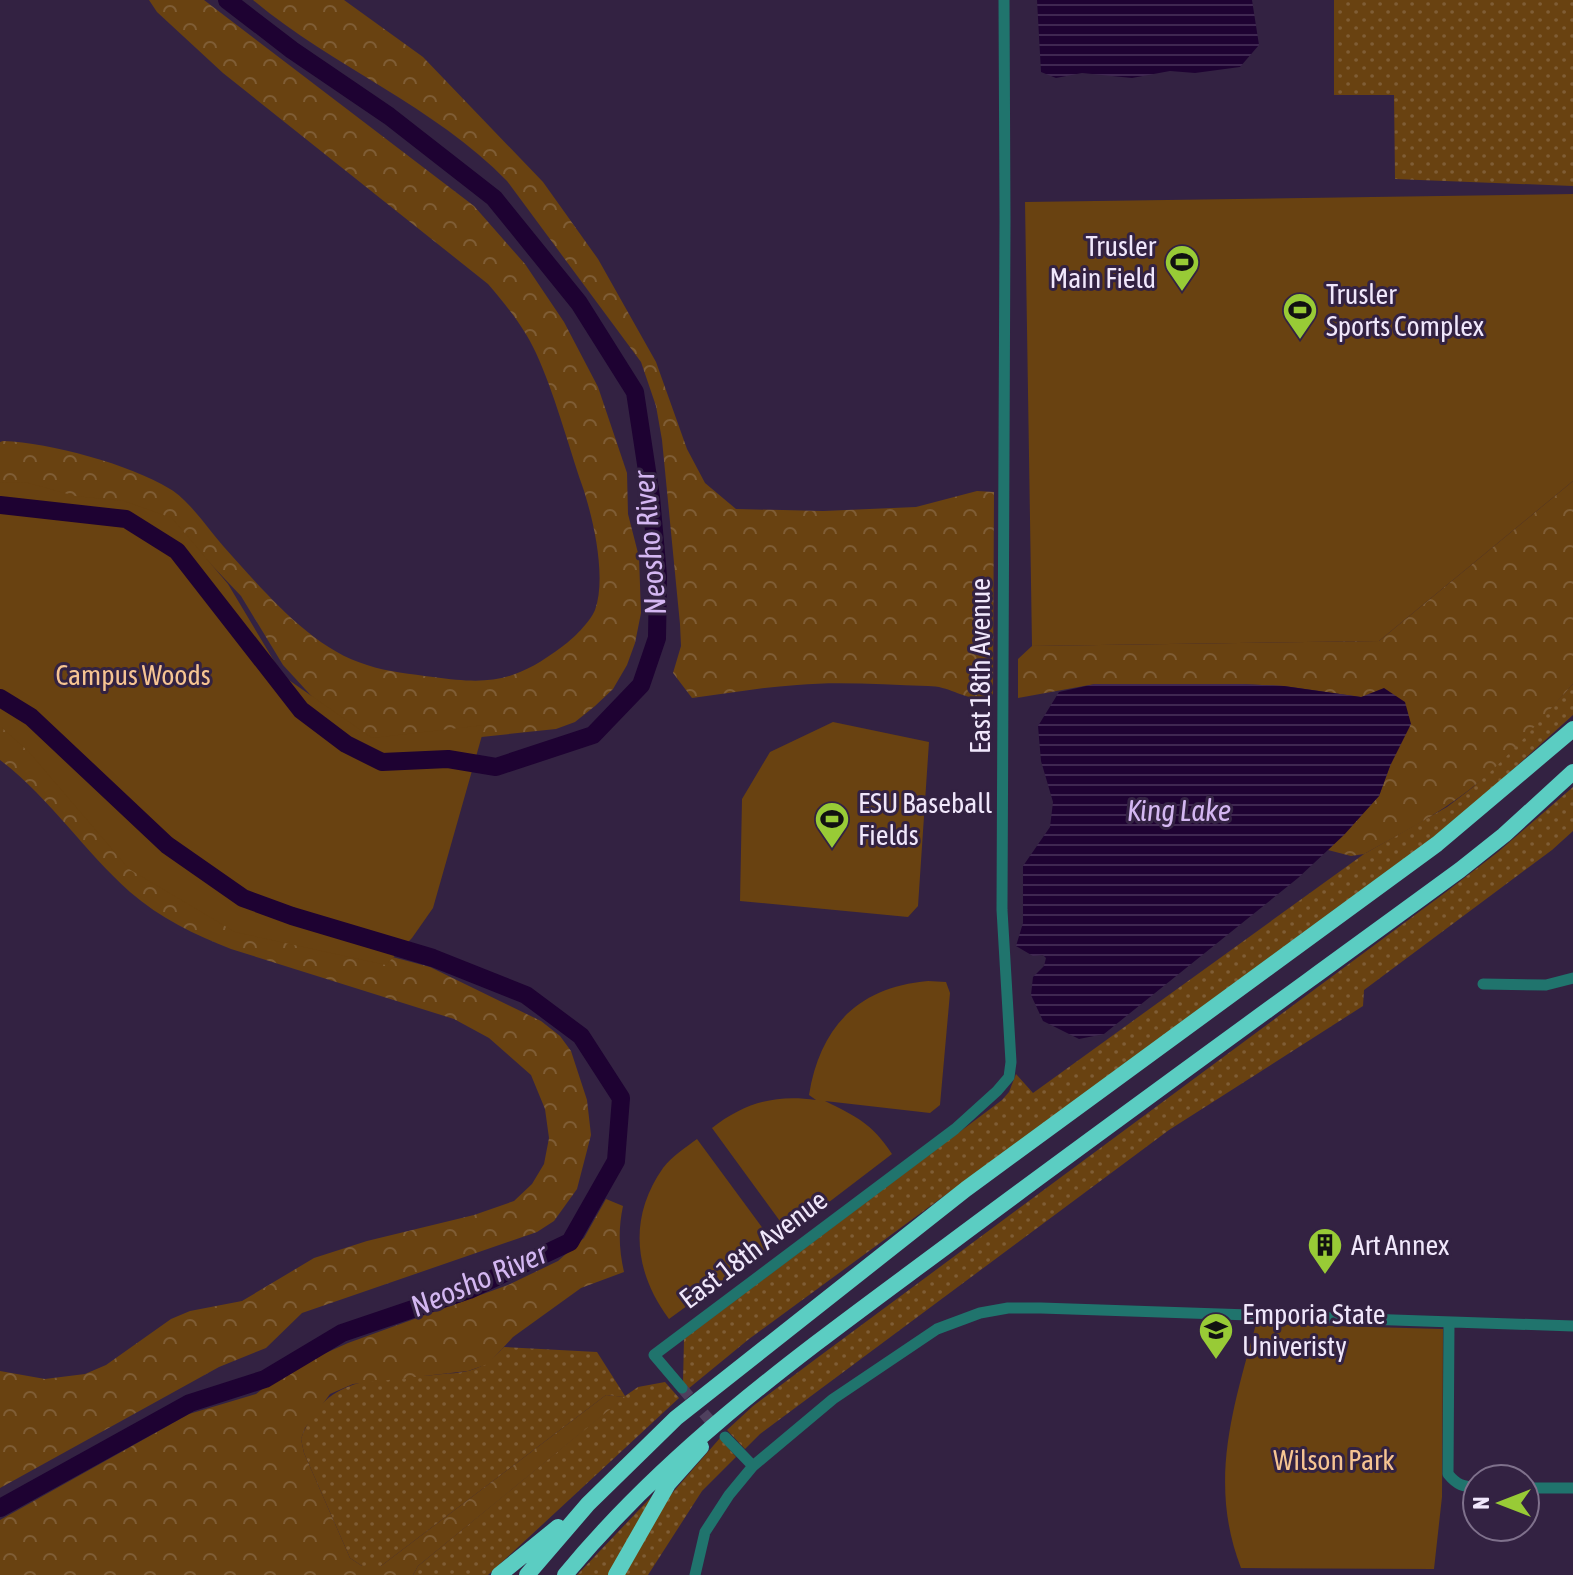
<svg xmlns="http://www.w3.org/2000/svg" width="1573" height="1575" font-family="'Asap Condensed',sans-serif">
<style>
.grass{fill:url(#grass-dots)}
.forest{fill:url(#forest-crowns)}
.green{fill:#694211}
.water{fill:url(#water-rules)}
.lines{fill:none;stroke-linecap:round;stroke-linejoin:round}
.river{stroke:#1e0232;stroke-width:18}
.minor-tunnel{stroke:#4f405e;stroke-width:11;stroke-dasharray:11 5.5;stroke-linecap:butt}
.minor{stroke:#20746d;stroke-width:11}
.highway{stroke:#5bcdc2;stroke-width:16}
.labels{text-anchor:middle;stroke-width:6;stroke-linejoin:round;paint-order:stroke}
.poi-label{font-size:28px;fill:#f0e7fb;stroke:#332242;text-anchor:start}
.street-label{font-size:28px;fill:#f0e7fb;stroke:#332242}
.park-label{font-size:28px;fill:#f6c492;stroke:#332242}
.water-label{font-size:30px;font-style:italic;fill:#d4b7f2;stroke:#332242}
</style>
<defs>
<pattern id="grass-dots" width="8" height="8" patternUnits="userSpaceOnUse" patternTransform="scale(2)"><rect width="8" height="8" fill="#694211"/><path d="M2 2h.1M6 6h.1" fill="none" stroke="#7f5d35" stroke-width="1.8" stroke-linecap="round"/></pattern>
<pattern id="forest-crowns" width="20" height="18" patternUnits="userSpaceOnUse" patternTransform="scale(2)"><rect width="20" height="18" fill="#694211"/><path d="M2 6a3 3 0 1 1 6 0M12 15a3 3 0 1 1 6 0" fill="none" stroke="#7f5d35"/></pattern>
<pattern id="water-rules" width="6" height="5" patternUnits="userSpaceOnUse" patternTransform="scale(2)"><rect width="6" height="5" fill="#1e0232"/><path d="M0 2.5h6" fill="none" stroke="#3f2751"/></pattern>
</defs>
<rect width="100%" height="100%" fill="#332242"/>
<path class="grass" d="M1334,0H1573V186L1395,179L1394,95H1334Z
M1573,684V715L1457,820L749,1339L688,1389L683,1383L684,1339L1002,1100L1009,1092L1016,1074L1033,1093L1364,854L1447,807L1472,788L1508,754Z
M1573,787V831L1552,850L1364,990L1363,1006L1169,1130L760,1434L745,1449L727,1430L753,1406L813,1361L1446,892L1498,852Z
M504,1347L597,1352L625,1396L638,1387L665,1382L679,1398L488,1575H413L418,1566L624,1397L606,1395L381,1566H362L350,1558L304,1453L301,1439C327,1370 381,1381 443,1374C458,1373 472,1372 485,1364C492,1360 498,1353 504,1347Z
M720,1438L736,1457L702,1491L648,1575H624L667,1499Z
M654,1494L611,1575H577Z"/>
<path class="forest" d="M149,0H204L474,206L525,264L564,322L598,387L627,473L628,514L639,557L641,613L635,643L627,665L613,689L595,706L575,722L556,729L424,743L398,744L360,737L327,713L283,665L241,596L187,539L0,493V442L3,441C51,443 129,464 170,489C189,500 209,530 224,547C262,589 311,649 367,665C388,672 411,674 433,677C491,685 515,682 563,646C573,639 590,622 595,610C607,577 593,517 582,485C568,444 554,392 536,353C524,327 506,305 488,284L223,73L157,12Z
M253,0H344L423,57L543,182L598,259L656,362L687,449L705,483L736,509L823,511L916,507L977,491L994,492L993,696C966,704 954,686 928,686C885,685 840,681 797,685C762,687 727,694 692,698L673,673L681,646L680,624L662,440L656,406L641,362L507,181C434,106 333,67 253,0Z
M1573,481V684C1540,720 1508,759 1469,790C1437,815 1400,834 1364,854L1351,856L1328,850L1379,796L1390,766L1361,697L1284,686L1242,684H1095L1018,698V659L1032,646L1379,641Z
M0,716L280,927L430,967L541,1021L560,1036L571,1051L587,1100L591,1135L577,1189L554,1221L537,1232L302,1313L266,1348L219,1367L0,1488V1371L45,1379L85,1374L106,1365L171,1319L190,1311L242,1301L314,1258L367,1241L474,1215L514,1201L532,1184L544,1164L549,1138L545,1109L531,1075L489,1038L454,1019L231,949C195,935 160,918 130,892C84,851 49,797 0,760Z
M606,1199L623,1206C618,1229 619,1250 624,1272L581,1288L513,1337L488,1364L468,1371L353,1384L330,1394L305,1428L301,1439L304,1453L350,1558L362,1566H381L606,1395L625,1397L418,1566L413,1575H0V1520L189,1414L256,1394L271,1382L319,1356L348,1343L508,1285L558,1261L584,1238Z"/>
<path class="green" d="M1573,194V481L1379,641L1032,646L1025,202Z
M25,482L75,496L124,501L172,518L228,584L283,676L372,738L485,725L433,908L412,938L386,965L235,932L129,869L29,752L0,726V483Z
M833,722L929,742L918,906L908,917L740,901L742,799L770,752Z
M928,981L946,982L950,993L940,1105L930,1113L825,1101C855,1116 872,1123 892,1154L795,1228H785L712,1128C744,1103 775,1094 816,1100L809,1095C820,1027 858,987 928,981Z
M697,1139L767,1234V1248L669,1319C634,1272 628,1218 663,1168C672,1156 685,1148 697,1139Z
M1256,1324L1443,1329L1442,1497L1434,1569L1241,1568C1208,1483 1233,1408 1256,1324Z"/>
<path class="water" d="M1037,0H1252L1259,45L1240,67L1195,73L1170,71L1132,78L1082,73L1056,78L1041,72Z
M1095,684H1242L1284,686L1361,697L1384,688L1405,702L1411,724L1390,766L1379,796L1344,835L1298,878L1104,1034L1079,1039L1043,1021L1031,995L1033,977L1044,966L1046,958L1043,955L1033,956L1016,946L1023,923V866L1050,827L1053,802L1041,761L1038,726L1059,692Z"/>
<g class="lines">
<path class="river" d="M0,505L126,519L177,551L301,710L346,744L382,762L448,759L496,767L593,735L641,685L657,638L658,576L651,497L635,392L579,303L494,198L389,116L292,50L227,0
M0,698L31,717L167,845L243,898L292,916L433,958L526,995L581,1036L621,1098L616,1161L570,1242L469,1290L342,1333L265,1379L190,1403L0,1508"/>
<path class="minor-tunnel" d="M682,1388L719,1431"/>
<path class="minor" d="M1483,984L1546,985L1573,978
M1449,1322L1448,1474C1457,1485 1463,1487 1477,1487
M682,1388L654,1355L955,1129L997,1091L1009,1077L1011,1062L1002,910L1005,220L1004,0
M725,1437L753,1466
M1525,1488H1573
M695,1575L705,1532L729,1495L753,1466L833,1399L937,1329L980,1313L1008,1308H1041L1573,1326"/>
<path class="highway" d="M499,1575L558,1527
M527,1575L588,1504L676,1418L966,1189L1437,844L1573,729
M565,1575C675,1442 811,1347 948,1245C1118,1118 1289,995 1460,870L1504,835L1573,772
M616,1575L668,1484L701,1447"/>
</g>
<defs>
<g id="stadium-pin" transform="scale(1.8)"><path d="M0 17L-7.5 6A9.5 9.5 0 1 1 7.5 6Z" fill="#98cb36" stroke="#332242"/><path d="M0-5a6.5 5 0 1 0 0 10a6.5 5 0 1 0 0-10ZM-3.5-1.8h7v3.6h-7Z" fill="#111"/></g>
<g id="building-pin" transform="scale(1.8)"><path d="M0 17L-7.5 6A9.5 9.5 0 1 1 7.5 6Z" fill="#98cb36" stroke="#332242"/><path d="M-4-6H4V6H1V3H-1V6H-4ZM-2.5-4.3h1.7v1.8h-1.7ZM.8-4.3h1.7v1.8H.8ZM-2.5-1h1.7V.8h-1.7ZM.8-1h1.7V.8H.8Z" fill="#111"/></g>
<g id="university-pin" transform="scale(1.8)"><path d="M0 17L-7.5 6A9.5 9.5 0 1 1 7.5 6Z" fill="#98cb36" stroke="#332242"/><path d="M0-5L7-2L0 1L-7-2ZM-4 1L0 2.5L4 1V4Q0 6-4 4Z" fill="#111"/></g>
</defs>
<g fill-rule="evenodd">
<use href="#stadium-pin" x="1182" y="262"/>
<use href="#stadium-pin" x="1300" y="310"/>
<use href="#stadium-pin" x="832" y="819"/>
<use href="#building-pin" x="1325" y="1245"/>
<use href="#university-pin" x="1216" y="1330"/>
</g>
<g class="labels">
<g class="poi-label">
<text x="1156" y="256" text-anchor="end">Trusler<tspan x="1156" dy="32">Main Field</tspan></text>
<text x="1326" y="304">Trusler<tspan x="1326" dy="32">Sports Complex</tspan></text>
<text x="858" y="813">ESU Baseball<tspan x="858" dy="32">Fields</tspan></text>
<text x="1351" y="1255">Art Annex</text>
<text x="1242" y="1324">Emporia State<tspan x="1242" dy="32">Univeristy</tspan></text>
</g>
<g class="street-label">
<text transform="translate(980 666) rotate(-90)" y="10">East 18th Avenue</text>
<text transform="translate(753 1249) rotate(-37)" y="10">East 18th Avenue</text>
</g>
<g class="park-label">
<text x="133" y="685">Campus Woods</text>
<text x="1334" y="1470">Wilson Park</text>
</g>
<g class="water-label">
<text transform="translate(650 543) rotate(-95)" y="10">Neosho River</text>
<text x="1179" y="821">King Lake</text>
<text transform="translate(479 1280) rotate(-23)" y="10">Neosho River</text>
</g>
</g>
<g transform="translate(1501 1503) rotate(270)"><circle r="38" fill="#332242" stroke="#7f718c" stroke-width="2"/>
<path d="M0-6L14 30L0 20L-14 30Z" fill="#98cb36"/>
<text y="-12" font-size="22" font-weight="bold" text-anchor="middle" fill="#f0e7fb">N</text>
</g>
</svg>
